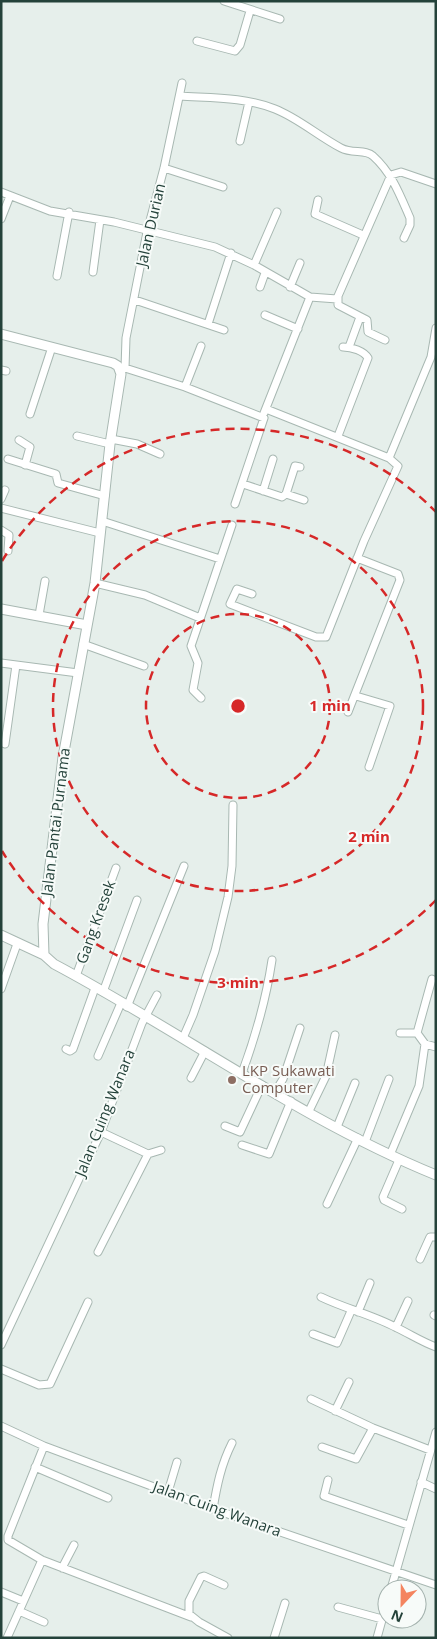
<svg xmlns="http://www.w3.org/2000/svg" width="437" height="1639" font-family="'Open Sans',sans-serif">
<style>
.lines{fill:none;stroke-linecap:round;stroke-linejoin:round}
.minor-casing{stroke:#a8b8b2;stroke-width:9}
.tertiary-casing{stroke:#a8b8b2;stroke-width:11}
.minor{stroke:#fff;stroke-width:7}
.tertiary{stroke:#fff;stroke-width:9}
.ring{fill:none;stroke:#d62828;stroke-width:2.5;stroke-dasharray:9 6}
.education-dot{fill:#8d6e63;stroke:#f7fbf9;stroke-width:2}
.labels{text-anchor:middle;stroke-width:4;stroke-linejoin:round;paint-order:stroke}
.street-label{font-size:15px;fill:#24423a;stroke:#f7fbf9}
.education-label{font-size:15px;fill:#785e54;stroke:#f7fbf9;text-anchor:start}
.centre{fill:#d62828;stroke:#f7fbf9;stroke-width:2.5}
.ring-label{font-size:15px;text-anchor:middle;font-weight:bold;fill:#d62828;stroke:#f7fbf9;stroke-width:4;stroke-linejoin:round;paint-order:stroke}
</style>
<rect width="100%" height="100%" fill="#e6efeb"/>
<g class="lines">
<g class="minor-casing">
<path id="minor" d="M224,1L280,19
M197,41L235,51L240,45L250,11
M180,96C211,98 245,97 275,109C298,118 318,136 341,148C352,154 366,149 373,156C392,173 400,195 410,218V225L404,238
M240,141L249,102
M164,168L223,187
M1,192L50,211L114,222L215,247L254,265L310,297L337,299
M318,200L315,214L363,235
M1,219L10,196
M254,265L277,212
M93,272L100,220
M57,276L69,212
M260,287L265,273
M290,287L300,263
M135,300L224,330
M265,315L298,329
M208,324L231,253
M385,340L368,332L367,320L338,305V296L391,175L401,172L436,184
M349,347L360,317
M125,368L126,338L147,232L164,168L182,83
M1,370L6,371
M121,370L125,368L185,387L264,418L235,504
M185,387L201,346
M264,413L310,297
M30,414L52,347
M77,436L110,444
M338,436L368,358C364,351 352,347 343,347
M111,439L137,444L160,454
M19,440L30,447L25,465
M389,458L431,357L436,328
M8,459L56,474L58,483L105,496
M243,484L282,497L286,494L295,466L300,467
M263,491L273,459
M286,494L304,500
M1,499L5,490
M1,508L100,533
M102,521L220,559
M1,530L9,535L8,551
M95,583L145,595L200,618
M252,594L237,589L230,604L316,637H326L364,541L398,466L389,458L266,409
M39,615L45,581
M83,644L144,666
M1,663L78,673
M356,696L390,706L369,767
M201,698L193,690L198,663L191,646L232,525
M348,712L400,580L398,574L357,558
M5,744L16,665
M76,976L116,868
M1,989L17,944
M103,992L137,900
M127,1007L184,866
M400,1033H417
M183,1038L193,1015L215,951L228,897L232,866L233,805
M425,1044L436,1047
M66,1049L70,1051L73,1049L95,988
M98,1056L121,1003
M242,1073C256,1035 266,1000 272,960
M191,1078L205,1051
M275,1092L283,1079L300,1028
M309,1111L326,1076L335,1035
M225,1126L240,1132L262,1085
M337,1127L355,1083
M365,1142L389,1079
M242,1145L269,1154L291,1101
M148,1154L161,1150
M390,1155L419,1086L425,1044L417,1033L432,979
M399,1160L383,1197L384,1200L402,1209
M327,1204L358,1138
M98,1252L148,1154L101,1132
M420,1259L430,1237H436
M321,1297C346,1309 373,1315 397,1328C410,1334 422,1342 436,1347
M358,1312L370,1283
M434,1315L436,1316
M396,1327L408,1301
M313,1334L337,1343L351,1311
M1,1345L101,1132L142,1023L157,995
M1,1369L39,1385L50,1384L88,1302
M311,1399L373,1428L430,1450
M335,1411L349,1382
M1,1426L44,1446L213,1509L436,1585
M44,1446L8,1536V1540L42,1560L191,1617
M322,1447L356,1459L373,1428
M35,1467L108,1498
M328,1480L324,1496L408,1525
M421,1482L436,1489
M168,1492L177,1462
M213,1509C217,1485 221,1465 232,1443
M62,1568L74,1545
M224,1585L204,1576L201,1577L189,1601V1614L199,1622L228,1638
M391,1589L436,1432
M1,1592L23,1601
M338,1607L382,1619
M19,1611L44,1622
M7,1638L42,1560
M274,1638L285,1603
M377,1638L387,1602"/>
</g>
<g class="tertiary-casing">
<path id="tertiary" d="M1,334L113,363L118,366L121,374L110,444L95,583L63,757L43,924L44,955L54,964C182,1032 301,1120 436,1175
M1,609L87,625
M1,935L44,955"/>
</g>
<use href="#minor" class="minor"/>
<use href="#tertiary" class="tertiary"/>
</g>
<g class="ring">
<circle cx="238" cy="706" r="92"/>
<circle cx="238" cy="706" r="185"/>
<path d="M436 900A277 277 0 0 1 2 851M2 561A277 277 0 0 1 436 512"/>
</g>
<circle class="education-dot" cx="232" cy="1080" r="5"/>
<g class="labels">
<g class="street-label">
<text transform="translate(151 225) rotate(-77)" y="5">Jalan Durian</text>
<text transform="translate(56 822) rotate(-83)" y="5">Jalan Pantai Purnama</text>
<text transform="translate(96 922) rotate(-70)" y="5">Gang Kresek</text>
<text transform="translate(105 1113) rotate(-68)" y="5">Jalan Cuing Wanara</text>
<text transform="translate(217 1509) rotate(20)" y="5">Jalan Cuing Wanara</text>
</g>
<g class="education-label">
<text x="242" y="1076">LKP Sukawati<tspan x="242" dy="17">Computer</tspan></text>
</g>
</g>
<circle cx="238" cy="706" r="8" class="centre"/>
<g class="ring-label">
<text x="330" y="711">1 min</text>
<text x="369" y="842">2 min</text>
<text x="238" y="988">3 min</text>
</g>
<rect width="437" height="1639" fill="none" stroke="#24423a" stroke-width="5"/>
<g transform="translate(402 1604) rotate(202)"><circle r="24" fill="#f7fbf9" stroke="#a3b1ad"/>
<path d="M0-4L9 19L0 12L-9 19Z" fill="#f4845f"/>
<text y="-8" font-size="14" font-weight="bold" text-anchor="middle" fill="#24423a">N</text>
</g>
</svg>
